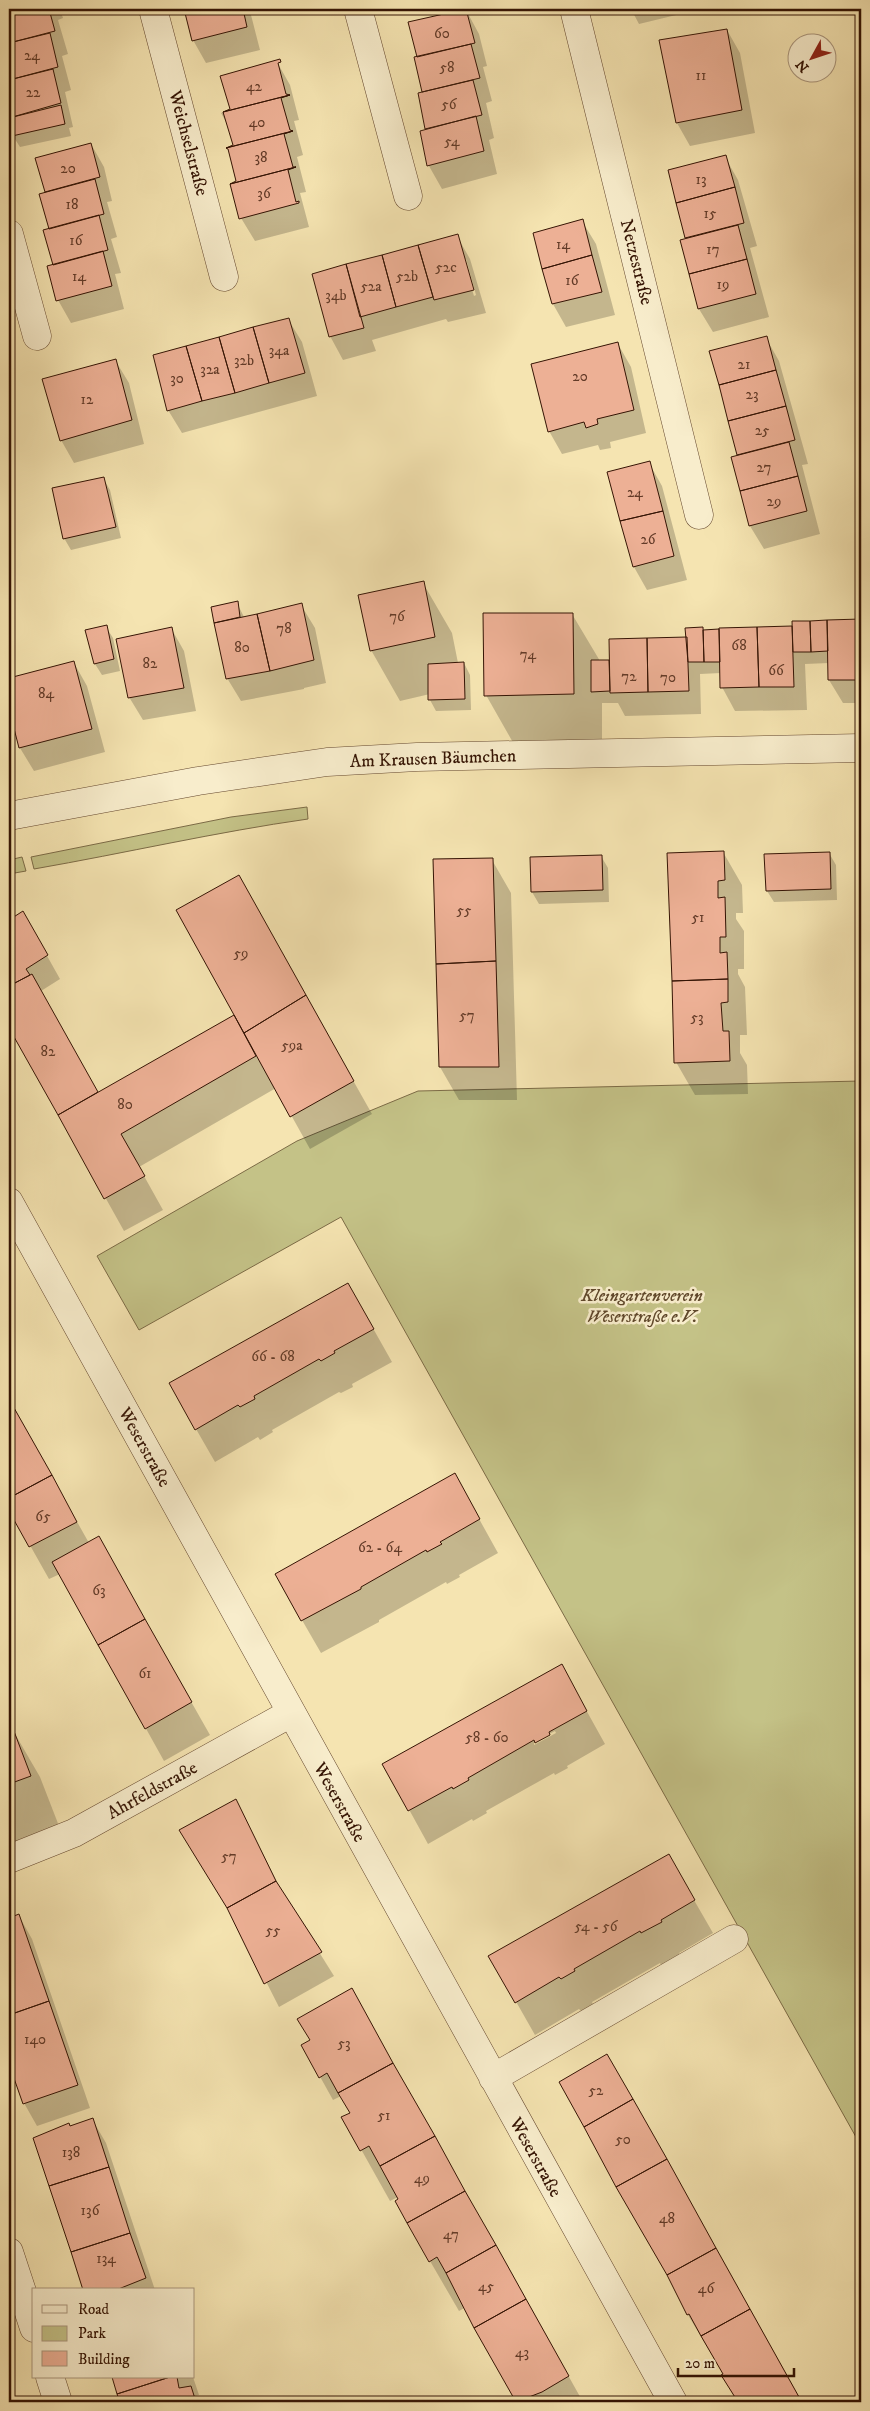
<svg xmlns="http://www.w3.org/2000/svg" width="870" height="2411" font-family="'IM FELL DW Pica',serif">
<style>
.green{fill:#c4c287;stroke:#7c6b46}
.shadow{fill:#0003;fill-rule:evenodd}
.building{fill:#edb095;stroke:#351404}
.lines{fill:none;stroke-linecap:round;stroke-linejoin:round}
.minor-casing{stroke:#65482f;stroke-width:29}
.minor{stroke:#f8edcc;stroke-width:28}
.labels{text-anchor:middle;stroke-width:5;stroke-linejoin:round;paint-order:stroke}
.number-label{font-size:15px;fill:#633b28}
.street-label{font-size:18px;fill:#351404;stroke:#f8edcc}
.park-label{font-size:18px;font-style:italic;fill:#60482b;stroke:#f8edcc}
</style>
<rect width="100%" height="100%" fill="#f5e4b1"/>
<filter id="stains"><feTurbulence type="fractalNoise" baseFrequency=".004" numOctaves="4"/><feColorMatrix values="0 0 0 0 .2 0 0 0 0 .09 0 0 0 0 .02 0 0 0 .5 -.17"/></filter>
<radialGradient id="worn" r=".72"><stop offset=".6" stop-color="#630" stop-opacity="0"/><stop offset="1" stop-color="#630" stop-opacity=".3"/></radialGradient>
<path class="green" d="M307,807L308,819C216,832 126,853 34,869L31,857L231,817Z
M22,857L26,871L9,874V860Z
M861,1081V2146L341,1217L139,1330L97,1256L297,1141L418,1091Z"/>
<path class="shadow" d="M9,9H60L63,18L58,20L68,54L62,56L71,90L65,92L73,127L69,128L71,136L20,147L13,136L9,121Z
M185,9H254L255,14L251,15L260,50L206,63L193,40Z
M631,9H701L639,24Z
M466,10L479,34L487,66L483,67L492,101L486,103L494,138L489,140L497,174L442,189L429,166L421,132L427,130L419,94L423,93L415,58H419Z
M727,30L740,53L755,133L690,146L677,123Z
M277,62L290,85L299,120L294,121L303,155L297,157L306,192L300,193L309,227L255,241L241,218L234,146L230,129L221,113L231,110Z
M91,144L104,167L112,201L107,202L117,237L111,239L121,273L115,274L124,309L71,323L58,300L46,193L37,159Z
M725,157L738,180L757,246L750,248L769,317L713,332L699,309L681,241L687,239L669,171Z
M582,221L596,244L615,315L566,327L553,304Z
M457,236L470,259L486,313L448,322L446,319L372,340L376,351L343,360L330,336L313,274ZM463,259H466L476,295L474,296Z
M288,319L302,342L317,396L182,433L168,410Z
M766,338L779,361L808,464L802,465L820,534L764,549L750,526L732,458L738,456L711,352Z
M618,344L631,367L646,433L610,442L611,448L600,450L598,445L562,454L549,431Z
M115,360L129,383L144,444L74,463L61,440Z
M649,463L662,486L687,580L647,590L634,567L609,473Z
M103,478L110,490L121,538L71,550L64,538Z
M423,583L452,633L458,663H464L470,675L471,710L436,711L430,700V694L400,701L371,650Z
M237,603L244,617L301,605L315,628L326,683L304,688V689L241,701L227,678L215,623Z
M572,614L600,661H609L611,666L687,639L686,630H719L721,632L791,627L794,631L793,622L861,621V703H843L829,680V663L805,664L807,710L735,711L722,687L721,673L700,674L701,714L625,716L618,703H602V744L515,746L486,695Z
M106,627L113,638L120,671L102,675L95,664L87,631Z
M171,628L184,651L196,711L143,720L129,697Z
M74,663L87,686L105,752L34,771L20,748L9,704V679Z
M723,852L742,885L743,913H736V919L744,931V969H738V974L745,987L747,1035H740V1053L747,1065L748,1094L695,1095L676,1062Z
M829,853L836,865L837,900L774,902L767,891Z
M601,856L608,868L609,902L539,904L532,892Z
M492,860L511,893L517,1100H459L440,1067Z
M257,910L372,1114L310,1149L276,1088L139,1167L163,1210L124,1231L9,1025V921L23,913L60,979L41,991L100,1098L99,1093L235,1016Z
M348,1284L392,1362L352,1384L353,1387L341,1393L339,1392L272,1430L273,1432L260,1440L258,1437L215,1462L196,1429Z
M9,1401L89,1543L117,1571L210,1735L164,1761L60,1574L49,1579L9,1508Z
M473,1508L498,1553L459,1575L460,1577L447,1584L446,1582L379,1620V1622L321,1653L276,1575Z
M580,1699L605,1744L567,1766L568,1768L555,1775L554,1773L486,1811L487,1813L473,1821L472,1819L428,1844L384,1764ZM555,1731L556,1733L534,1745V1742Z
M11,1727L40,1777L59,1826L9,1844V1728Z
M236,1800L284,1896L334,1976L279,2007L232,1915Z
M668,1855L713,1933L679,1953L680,1955L661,1965L660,1963L592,2002L593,2004L581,2011L579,2009L535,2035L490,1956Z
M19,1916L32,1939L90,2108L37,2126L24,2103L9,2059V1919Z
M303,2046L422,2114L583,2402H518L466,2307L459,2311L408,2223L398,2197L390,2201L362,2151L343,2118L352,2113L341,2096L333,2100Z
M636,2106L802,2402H738L723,2376L724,2375L688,2315L669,2275Z
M92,2119L106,2143L155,2290H84L70,2127Z
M114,2377H193L199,2395L195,2396L199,2402H122Z
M9,2389L11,2392L14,2402H9Z"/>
<path class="building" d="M9,9H49L55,31L9,43Z
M184,9H243L247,27L192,41Z
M466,9L475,43L417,57L408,22Z
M727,29L742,110L676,123L659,40Z
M50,33L58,67L9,80V43Z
M471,44L480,78L422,92L414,57Z
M280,59L281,62L278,63L286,94L290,95L223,112L230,109L220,76Z
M53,69L61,103L9,118V80Z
M473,80L482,115L425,129L418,93Z
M290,95L281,98L290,130L293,131L226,148L233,145L223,112Z
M61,105L65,124L12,136L9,118Z
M476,116L484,151L427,166L420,131Z
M293,131L284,134L293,167H296L230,184L236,181L228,149L226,148Z
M91,143L100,177L45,192L35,158Z
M726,155L735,187L676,203L668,170Z
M296,167L288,170L296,202L299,201V203L239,219L230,184Z
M95,179L104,214L49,229L39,194Z
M735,187L744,223L685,238L676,203Z
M99,215L108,250L53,265L43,230Z
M583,219L592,255L542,269L533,233Z
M738,225L747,259L689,274L680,240Z
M458,234L474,290L434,300L418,245Z
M418,245L433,297L396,307L382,255Z
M103,251L112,286L56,301L47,266Z
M382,255L396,307L360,317L346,264Z
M592,255L602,292L552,304L542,269Z
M747,259L756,294L698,309L689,274Z
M346,264L364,328L329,337L312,274Z
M289,318L305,373L269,383L253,327Z
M253,327L269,383L235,393L219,337Z
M767,336L776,370L719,385L709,351Z
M219,337L235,393L202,401L186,346Z
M618,342L634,410L597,419L598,424L586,428L584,422L548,432L531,364Z
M186,346L202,401L167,411L153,355Z
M116,359L132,420L60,441L42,379Z
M776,370L786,406L728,421L719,385Z
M786,406L795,440L737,455L728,421Z
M789,442L798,476L740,491L731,457Z
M650,461L663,511L620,521L607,472Z
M798,476L807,511L749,526L740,491Z
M104,477L116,527L63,539L52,488Z
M663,511L674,556L633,567L620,521Z
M424,581L435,637L370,651L358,595Z
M238,601L240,617L214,623L211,607Z
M302,603L314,660L270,671L257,614Z
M483,613H573L574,694L484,696Z
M257,614L270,671L226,679L214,623Z
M861,619V680H828L827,620Z
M827,620L828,651L811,652L810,621Z
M792,621H810L811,652H793Z
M107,625L114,659L94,664L85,630Z
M792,626L794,687H759L757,627Z
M172,627L184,688L128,698L116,639Z
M703,627L704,662H688L685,628Z
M757,627L759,687L720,688L719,628Z
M719,629L720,662H704L703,630Z
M687,637L689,691L648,692L647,638Z
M647,638L648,692L610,693L609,639Z
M591,660H609L610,691L591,692Z
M74,661L92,729L19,748L9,709V678Z
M464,662L465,699L428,700V664Z
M724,851L725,880L718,881V898L725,897L726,937H720V953L727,952L728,979L672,981L667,853Z
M830,852L831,889L766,891L764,854Z
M602,855L603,890L531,892L530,857Z
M493,858L496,961L436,964L433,859Z
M239,875L306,995L244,1033L176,910Z
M23,911L48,955L26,969L30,975L13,984L9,975V920Z
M496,961L499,1067H439L436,964Z
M32,974L98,1092L58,1115L9,1028V986Z
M728,979V1002L721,1003L723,1031H729L730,1061L674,1063L672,981Z
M306,995L354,1081L290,1117L244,1033Z
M234,1015L256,1056L121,1134L145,1176L104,1199L58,1115Z
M348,1283L374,1329L334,1351L335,1353L321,1361L319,1359L254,1396L255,1399L240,1407L238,1405L195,1430L169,1383Z
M9,1399L52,1475L9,1498Z
M455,1473L480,1519L440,1542L442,1544L427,1552L426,1550L361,1587V1589L301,1621L275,1574Z
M52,1475L77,1522L29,1547L9,1511V1498Z
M99,1536L145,1619L98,1645L52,1562Z
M145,1619L192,1702L145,1729L98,1645Z
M562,1664L587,1711L549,1732L550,1735L535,1743L534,1740L468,1778L469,1780L453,1789L452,1787L408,1811L382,1764Z
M12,1726L31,1776L9,1784V1727Z
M236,1799L276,1881L227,1908L179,1830Z
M669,1854L695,1900L661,1920L662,1922L641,1933L640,1931L574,1969L575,1971L561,1979L559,1977L515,2003L488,1956Z
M276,1881L322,1952L264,1984L227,1908Z
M19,1914L49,2001L9,2015V1918Z
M352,1988L393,2063L338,2093L327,2073L319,2078L301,2045L310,2040L297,2019Z
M49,2001L78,2085L23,2104L9,2064V2015Z
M607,2054L633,2099L584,2127L559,2082Z
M393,2063L435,2136L380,2166L369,2146L360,2151L341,2117L350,2113L338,2093Z
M633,2099L667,2159L616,2187L584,2127Z
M93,2118L109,2167L49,2186L33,2138L69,2123L70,2126Z
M435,2136L465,2191L407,2223L395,2201L398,2199L380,2166Z
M667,2159L716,2248L667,2275L616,2187Z
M109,2167L130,2233L71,2252L49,2186Z
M465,2191L496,2245L446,2273L437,2257L429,2262L407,2223Z
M130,2233L146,2278L116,2290H83L71,2252Z
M496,2245L526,2299L474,2328L446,2273Z
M716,2248L750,2309L701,2336L689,2314L687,2315L667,2275Z
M526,2299L569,2376L542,2392L516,2402L474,2328Z
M750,2309L799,2397L790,2402H738L721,2375L723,2374L701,2336Z
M112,2377H170L117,2394Z
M170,2377H177L179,2388L191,2386L196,2402H120L117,2394Z"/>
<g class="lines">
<g class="minor-casing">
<path id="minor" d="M153,9L224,277
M358,9L408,196
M574,9L699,515
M9,234L37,336
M9,816L198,781L327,762L417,757L861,748
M9,1202L673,2402
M9,1859L74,1833L291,1713
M493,2078L734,1939
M9,2252L34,2328
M50,2377L58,2402"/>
</g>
<use href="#minor" class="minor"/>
</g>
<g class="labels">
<g class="number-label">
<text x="442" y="38">60</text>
<text x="32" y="60">24</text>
<text x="447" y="72">58</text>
<text x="701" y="80">11</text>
<text x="254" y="91">42</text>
<text x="33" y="97">22</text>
<text x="449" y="109">56</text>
<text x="257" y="127">40</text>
<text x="452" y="146">54</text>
<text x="261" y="162">38</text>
<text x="68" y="173">20</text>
<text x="701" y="184">13</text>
<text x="264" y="198">36</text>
<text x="72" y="209">18</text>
<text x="710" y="218">15</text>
<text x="76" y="245">16</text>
<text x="563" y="249">14</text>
<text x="713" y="254">17</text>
<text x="446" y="272">52c</text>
<text x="79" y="281">14</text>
<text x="407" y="281">52b</text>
<text x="572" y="285">16</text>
<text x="723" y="289">19</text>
<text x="371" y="291">52a</text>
<text x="336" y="300">34b</text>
<text x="279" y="355">34a</text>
<text x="244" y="365">32b</text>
<text x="744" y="369">21</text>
<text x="210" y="374">32a</text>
<text x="580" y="381">20</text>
<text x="177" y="383">30</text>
<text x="752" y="399">23</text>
<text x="87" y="404">12</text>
<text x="762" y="435">25</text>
<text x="764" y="472">27</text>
<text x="635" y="497">24</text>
<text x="774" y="506">29</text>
<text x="648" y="544">26</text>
<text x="397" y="621">76</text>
<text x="284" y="633">78</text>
<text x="739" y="650">68</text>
<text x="242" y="652">80</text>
<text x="528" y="659">74</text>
<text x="150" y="668">82</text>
<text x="776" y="675">66</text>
<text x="629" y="681">72</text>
<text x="668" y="682">70</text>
<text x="46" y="698">84</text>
<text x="464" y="915">55</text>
<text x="698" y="922">51</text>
<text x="241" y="958">59</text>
<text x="467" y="1020">57</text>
<text x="697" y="1022">53</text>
<text x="292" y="1050">59a</text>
<text x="48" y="1056">82</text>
<text x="125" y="1109">80</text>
<text x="273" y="1361">66 - 68</text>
<text x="43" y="1521">65</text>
<text x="380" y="1552">62 - 64</text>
<text x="99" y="1595">63</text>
<text x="145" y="1678">61</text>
<text x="487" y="1742">58 - 60</text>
<text x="229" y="1861">57</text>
<text x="596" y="1931">54 - 56</text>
<text x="273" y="1935">55</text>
<text x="35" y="2044">140</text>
<text x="344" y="2048">53</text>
<text x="596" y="2095">52</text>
<text x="384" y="2120">51</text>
<text x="623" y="2144">50</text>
<text x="71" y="2157">138</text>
<text x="422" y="2183">49</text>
<text x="90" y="2215">136</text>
<text x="667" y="2223">48</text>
<text x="451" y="2239">47</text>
<text x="106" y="2263">134</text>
<text x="486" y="2291">45</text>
<text x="706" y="2293">46</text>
<text x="522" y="2357">43</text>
</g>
<g class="street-label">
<text transform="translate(189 143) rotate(75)" y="6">Weichselstraße</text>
<text transform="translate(637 262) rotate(76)" y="6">Netzestraße</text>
<text transform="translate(433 758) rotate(-2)" y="6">Am Krausen Bäumchen</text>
<text transform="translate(145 1447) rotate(61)" y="6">Weserstraße</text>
<text transform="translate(152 1790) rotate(-29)" y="6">Ahrfeldstraße</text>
<text transform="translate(340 1802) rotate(61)" y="6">Weserstraße</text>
<text transform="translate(536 2157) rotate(61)" y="6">Weserstraße</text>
</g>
<g class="park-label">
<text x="642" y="1301">Kleingartenverein<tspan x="642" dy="21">Weserstraße e.V.</tspan></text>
</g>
</g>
<rect width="870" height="2411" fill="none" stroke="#f5e4b1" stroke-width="30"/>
<rect x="10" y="10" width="850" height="2391" fill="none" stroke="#351404" stroke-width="2.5"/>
<rect x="15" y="15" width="840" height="2381" fill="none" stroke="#351404"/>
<rect x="32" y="2288" width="162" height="90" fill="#f8edcc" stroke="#aa967c"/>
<rect x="42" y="2305" width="25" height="8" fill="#f8edcc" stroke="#aa967c"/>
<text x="78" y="2314" font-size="15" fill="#351404">Road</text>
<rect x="42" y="2326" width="25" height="15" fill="#c4c287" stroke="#aa967c"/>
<text x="78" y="2338" font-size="15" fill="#351404">Park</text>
<rect x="42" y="2351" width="25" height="15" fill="#edb095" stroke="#aa967c"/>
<text x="78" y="2364" font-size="15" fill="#351404">Building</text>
<g transform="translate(812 58) rotate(230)"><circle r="24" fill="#f8edcc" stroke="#aa967c"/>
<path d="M0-4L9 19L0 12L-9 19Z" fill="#8f2418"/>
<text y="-8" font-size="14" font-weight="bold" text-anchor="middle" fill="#351404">N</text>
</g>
<path d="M678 2368v8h116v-8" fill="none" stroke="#351404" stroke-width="2.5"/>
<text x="685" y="2368" font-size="15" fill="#351404" stroke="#f8edcc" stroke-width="4" paint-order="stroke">20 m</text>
<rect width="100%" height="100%" filter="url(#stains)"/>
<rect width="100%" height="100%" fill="url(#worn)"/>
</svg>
